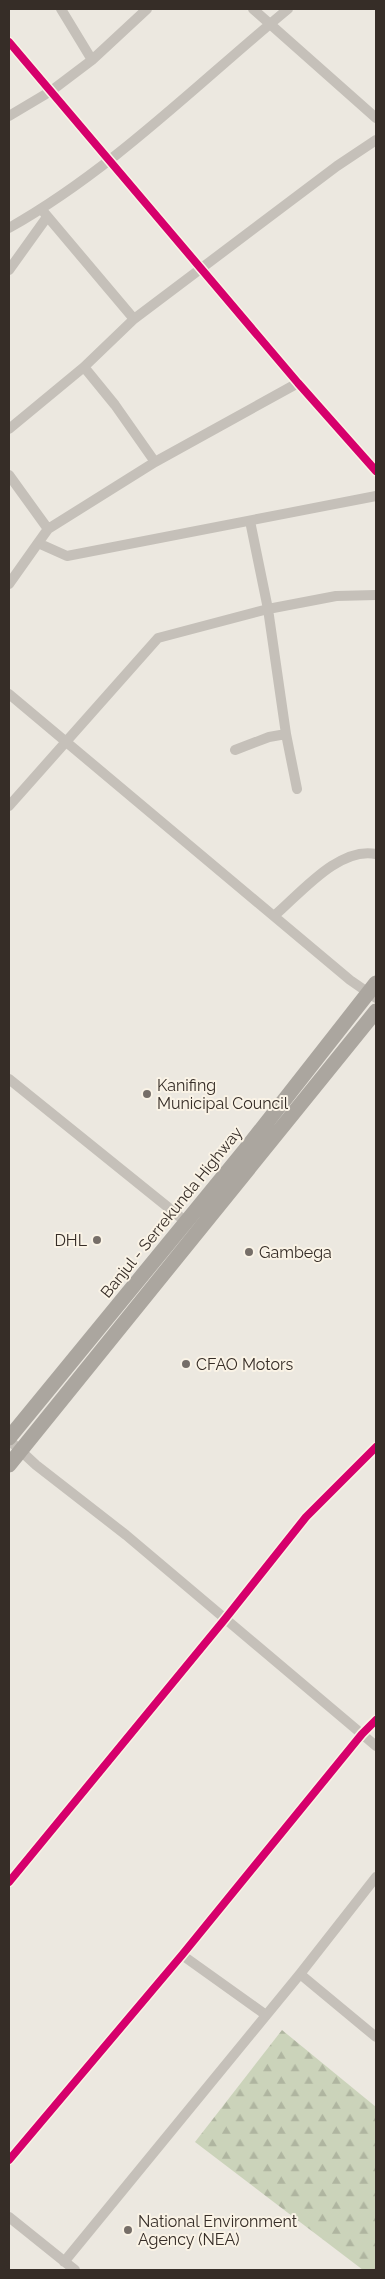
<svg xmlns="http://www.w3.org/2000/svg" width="385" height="2279" font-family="Raleway,sans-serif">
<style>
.forest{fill:url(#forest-firs)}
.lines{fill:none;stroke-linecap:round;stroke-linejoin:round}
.minor{stroke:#c5c0b9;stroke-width:10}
.highway{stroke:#aba69f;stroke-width:15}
.cycleway-casing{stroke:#faf3e6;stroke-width:11}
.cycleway{stroke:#d6006c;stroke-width:8}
.poi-dot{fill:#766e68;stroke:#faf3e6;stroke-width:2}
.labels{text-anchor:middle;stroke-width:4;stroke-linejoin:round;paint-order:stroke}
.poi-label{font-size:16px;fill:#362d27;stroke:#faf3e6;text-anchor:start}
.street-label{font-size:16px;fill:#362d27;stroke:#faf3e6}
</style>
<defs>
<pattern id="forest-firs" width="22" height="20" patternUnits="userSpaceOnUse" patternTransform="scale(1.25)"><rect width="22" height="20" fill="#cbd3ba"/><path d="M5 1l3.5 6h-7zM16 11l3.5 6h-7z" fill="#afb5a0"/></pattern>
</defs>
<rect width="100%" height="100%" fill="#ece8e0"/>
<path class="forest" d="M282,2030L376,2107V2270H363L195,2142Z"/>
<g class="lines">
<path class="minor" d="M61,9L92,60
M253,9L376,118
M9,42L298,383L376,471
M9,116L51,91L92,60L147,9
M42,210L134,319
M9,228C112,170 197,84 288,9
M9,270L47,217
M84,367L115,405L155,462
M9,429L84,367L134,319L337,166L376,140
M9,475L48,529L38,543L67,556L376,496
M250,521L268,609L286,734L297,789
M48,529L155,462L298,383
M9,584L38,543
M9,694L350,980L376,998
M235,750L269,737L286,734
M9,806L158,638L268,609L336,596L376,595
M274,916C300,894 339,846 376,854
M9,1079L185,1221
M9,1440L36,1465L126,1535L376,1746
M9,1882L225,1619L306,1517L376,1447
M182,1955L266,2015
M300,1974L376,2037
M9,2160L182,1955L362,1734L376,1720
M9,2217L75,2270
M64,2262L300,1974L376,1877"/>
<path class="highway" d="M9,1438L245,1150L376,983
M9,1465L376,1011"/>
<g class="cycleway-casing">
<path id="cycleway" d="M9,42L298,383L376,471
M9,1882L225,1619L306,1517L376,1447
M9,2160L182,1955L362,1734L376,1720"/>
</g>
<use href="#cycleway" class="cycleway"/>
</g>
<g class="poi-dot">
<circle cx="147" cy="1094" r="5"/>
<circle cx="97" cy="1240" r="5"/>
<circle cx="249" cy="1252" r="5"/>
<circle cx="186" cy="1364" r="5"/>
<circle cx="128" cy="2230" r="5"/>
</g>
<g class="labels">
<g class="poi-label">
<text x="157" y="1091">Kanifing<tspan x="157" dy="18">Municipal Council</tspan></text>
<text x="87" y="1246" text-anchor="end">DHL</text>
<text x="259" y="1258">Gambega</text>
<text x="196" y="1370">CFAO Motors</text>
<text x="138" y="2227">National Environment<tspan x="138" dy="18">Agency (NEA)</tspan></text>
</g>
<g class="street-label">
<text transform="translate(171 1212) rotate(-51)" y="6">Banjul - Serrekunda Highway</text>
</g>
</g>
<rect width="385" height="2279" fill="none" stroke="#362d27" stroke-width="20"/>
</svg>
